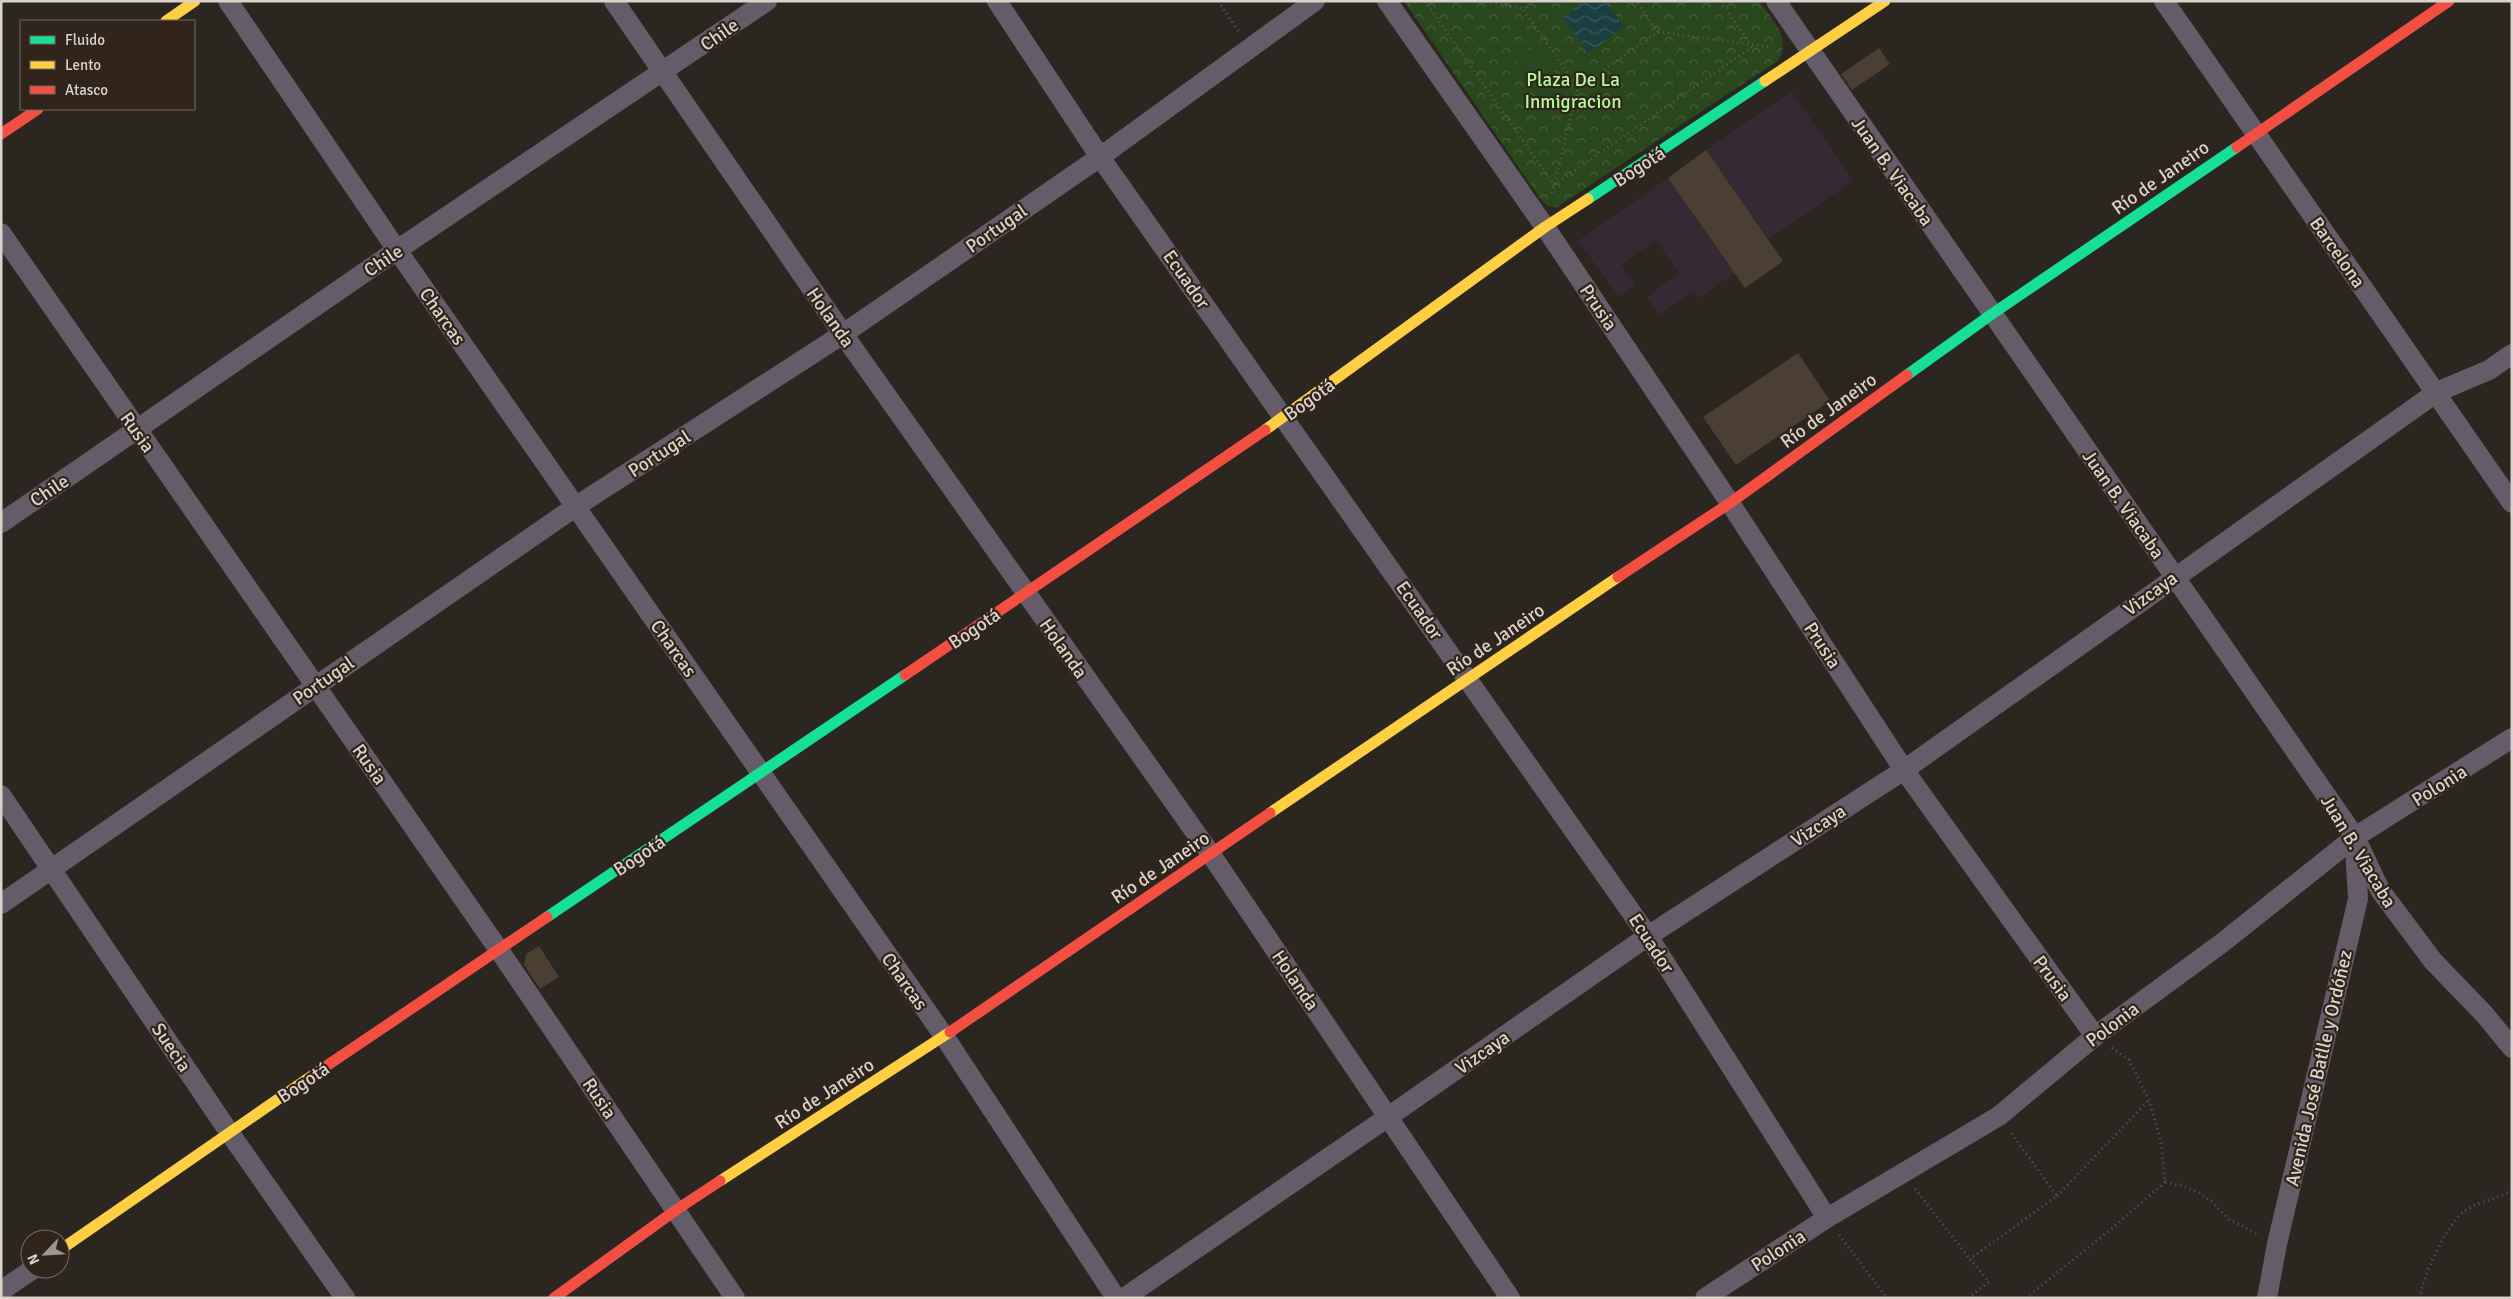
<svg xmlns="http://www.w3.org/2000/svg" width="2513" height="1299" font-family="Signika,sans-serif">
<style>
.education{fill:#362934}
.park{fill:url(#park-crowns)}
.garden{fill:#28471d}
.water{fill:url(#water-waves)}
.building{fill:#4b3e32}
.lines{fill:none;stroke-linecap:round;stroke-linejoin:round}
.path{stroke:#5d565d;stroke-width:3;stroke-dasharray:1 4;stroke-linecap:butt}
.street{stroke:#655c69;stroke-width:20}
.fast{stroke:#16e098;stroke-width:11}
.slow{stroke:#ffcf43;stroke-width:11}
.jam{stroke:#f24e42;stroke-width:11}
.labels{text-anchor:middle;stroke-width:4.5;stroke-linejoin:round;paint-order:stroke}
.street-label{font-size:19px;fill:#dad2cb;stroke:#31251b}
.park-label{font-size:19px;fill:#b0fc9a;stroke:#31251b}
</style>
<defs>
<pattern id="park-crowns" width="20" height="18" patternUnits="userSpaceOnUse" patternTransform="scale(1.25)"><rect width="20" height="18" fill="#28471d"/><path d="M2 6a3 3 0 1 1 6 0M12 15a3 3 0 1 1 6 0" fill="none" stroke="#47613c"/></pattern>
<pattern id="water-waves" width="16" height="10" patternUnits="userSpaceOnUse" patternTransform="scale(1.25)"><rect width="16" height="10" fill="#194040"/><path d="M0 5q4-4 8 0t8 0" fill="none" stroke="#3a5b5a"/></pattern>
</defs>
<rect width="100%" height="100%" fill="#2c2620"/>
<path class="education" d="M1792,92L1853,181L1768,239L1706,150Z
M1668,178L1734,273L1699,298L1694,291L1659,315L1647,297L1679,273L1656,240L1621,265L1636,285L1619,297L1578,241Z"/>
<path class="park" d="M1404,1H1759C1773,22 1791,35 1779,60L1557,207L1547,206L1539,197Z"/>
<path class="garden" d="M1536,46L1570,95L1549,109L1515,60Z"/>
<path class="water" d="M1584,1H1606L1624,27L1588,53L1562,17Z"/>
<path class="building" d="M1879,48L1890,64L1852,90L1841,74Z
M1706,150L1783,261L1745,288L1668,178Z
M1798,353L1830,401L1736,465L1703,417Z
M539,946L559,977L540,989L524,965L526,954Z"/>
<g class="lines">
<path class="path" d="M1218,1L1239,32
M1425,1L1554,185L1752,47
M1481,1L1523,9
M1534,1L1523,9L1578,88
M1720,1L1752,46
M1658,32L1770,47
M1552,193L1578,88L1658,32L1636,1
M2112,1048L2129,1060L2149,1100L2161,1142L2165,1182L2184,1186L2199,1193L2211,1201L2229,1219L2259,1235
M1915,1189L1970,1259
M2057,1196L2149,1100
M1839,1235L1887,1298
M1968,1298L1989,1282L1970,1259L2057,1196L2011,1133
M2026,1298L2116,1225L2165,1182
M2420,1298C2422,1277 2448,1221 2466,1210C2479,1201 2498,1199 2512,1190"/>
<path class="street" d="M228,1L397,250L944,1036L1116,1298
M614,1L843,334L1210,853L1510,1298
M997,1L1100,157L1648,936L1827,1218
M1387,1L1545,227L1730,503L1904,770L2095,1036
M1776,1L2355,837L2380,890L2433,961L2485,1015L2512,1048
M2164,1L2512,503
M1,233L499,950L735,1298
M1,523L397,250L767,1
M1,795L229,1132L345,1298
M1,904L575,507L843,334L1100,157L1315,1
M1,1291L33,1269
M1124,1298L1388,1117L1648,936L1904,770L2437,392L2489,370L2512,354
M1705,1298L1827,1218L1999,1116L2095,1036L2222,943L2355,837L2512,738
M2267,1298L2277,1244L2358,899L2355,846"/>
<path class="fast" d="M1588,199L1765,81
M1907,375L1992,314L2237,147
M547,917L905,675"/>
<path class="slow" d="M166,21L195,1
M1765,81L1885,1
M1265,430L1545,227L1588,199
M1270,813L1618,577
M720,1181L950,1032
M60,1250L313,1075"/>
<path class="jam" d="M1,134L38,109
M2237,147L2449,1
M1618,577L1730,503L1907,375
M905,675L1265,430
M950,1032L1270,813
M313,1075L547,917
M554,1298L676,1210L720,1181"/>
</g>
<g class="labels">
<g class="street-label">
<text transform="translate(719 34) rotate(-35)" y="7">Chile</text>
<text transform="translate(1639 166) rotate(-33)" y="7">Bogotá</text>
<text transform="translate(1893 171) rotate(55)" y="7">Juan B. Viacaba</text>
<text transform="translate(2160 177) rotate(-35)" y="7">Río de Janeiro</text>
<text transform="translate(996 228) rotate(-35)" y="7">Portugal</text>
<text transform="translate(2338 252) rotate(55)" y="7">Barcelona</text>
<text transform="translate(383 260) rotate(-34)" y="7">Chile</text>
<text transform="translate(1187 279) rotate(55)" y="7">Ecuador</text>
<text transform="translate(1599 307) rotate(56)" y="7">Prusia</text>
<text transform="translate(443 316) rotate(55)" y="7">Charcas</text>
<text transform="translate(831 317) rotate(55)" y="7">Holanda</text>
<text transform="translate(1309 399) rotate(-36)" y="7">Bogotá</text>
<text transform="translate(1828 410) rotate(-36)" y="7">Río de Janeiro</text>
<text transform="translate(138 432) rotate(55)" y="7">Rusia</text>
<text transform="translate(659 453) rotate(-33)" y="7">Portugal</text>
<text transform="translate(49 490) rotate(-34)" y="7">Chile</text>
<text transform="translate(2124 504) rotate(55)" y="7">Juan B. Viacaba</text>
<text transform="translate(2150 593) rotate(-36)" y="7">Vizcaya</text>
<text transform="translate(1420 610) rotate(55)" y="7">Ecuador</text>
<text transform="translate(974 628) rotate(-34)" y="7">Bogotá</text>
<text transform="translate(1495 639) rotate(-34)" y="7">Río de Janeiro</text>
<text transform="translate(1823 645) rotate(57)" y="7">Prusia</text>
<text transform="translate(674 648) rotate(55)" y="7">Charcas</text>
<text transform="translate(1064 648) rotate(55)" y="7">Holanda</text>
<text transform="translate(323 680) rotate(-35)" y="7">Portugal</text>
<text transform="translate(370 764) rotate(55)" y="7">Rusia</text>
<text transform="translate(2439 785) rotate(-32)" y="7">Polonia</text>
<text transform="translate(1818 825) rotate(-33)" y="7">Vizcaya</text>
<text transform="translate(2359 851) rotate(59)" y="7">Juan B. Viacaba</text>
<text transform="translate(639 855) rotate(-34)" y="7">Bogotá</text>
<text transform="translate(1160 867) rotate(-34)" y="7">Río de Janeiro</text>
<text transform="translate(1652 943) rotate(57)" y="7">Ecuador</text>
<text transform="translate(2053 978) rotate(54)" y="7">Prusia</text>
<text transform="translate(1296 980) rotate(56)" y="7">Holanda</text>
<text transform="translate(905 981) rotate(55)" y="7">Charcas</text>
<text transform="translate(2112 1024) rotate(-37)" y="7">Polonia</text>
<text transform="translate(172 1047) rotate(56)" y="7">Suecia</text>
<text transform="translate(1482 1052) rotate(-35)" y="7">Vizcaya</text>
<text transform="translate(2318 1068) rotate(-77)" y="7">Avenida José Batlle y Ordóñez</text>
<text transform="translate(303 1082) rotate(-34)" y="7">Bogotá</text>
<text transform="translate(824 1093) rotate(-33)" y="7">Río de Janeiro</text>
<text transform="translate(600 1098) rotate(56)" y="7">Rusia</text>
<text transform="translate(1778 1250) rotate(-33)" y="7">Polonia</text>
</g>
<g class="park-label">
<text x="1573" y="86">Plaza De La<tspan x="1573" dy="22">Inmigracion</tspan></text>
</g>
</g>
<rect width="2513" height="1299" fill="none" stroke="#dad2cb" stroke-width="5"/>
<rect x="20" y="20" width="175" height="90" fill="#31251b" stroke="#756a61"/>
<rect x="30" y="36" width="25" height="8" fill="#16e098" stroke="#756a61"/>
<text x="65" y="45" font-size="15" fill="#dad2cb">Fluido</text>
<rect x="30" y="61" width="25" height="8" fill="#ffcf43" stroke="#756a61"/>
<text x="65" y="70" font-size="15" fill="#dad2cb">Lento</text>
<rect x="30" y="86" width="25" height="8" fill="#f24e42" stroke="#756a61"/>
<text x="65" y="95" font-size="15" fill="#dad2cb">Atasco</text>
<g transform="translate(45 1254) rotate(245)"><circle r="24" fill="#31251b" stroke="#756a61"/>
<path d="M0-4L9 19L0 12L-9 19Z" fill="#9d968f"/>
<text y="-8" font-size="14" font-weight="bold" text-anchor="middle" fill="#dad2cb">N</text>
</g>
</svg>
